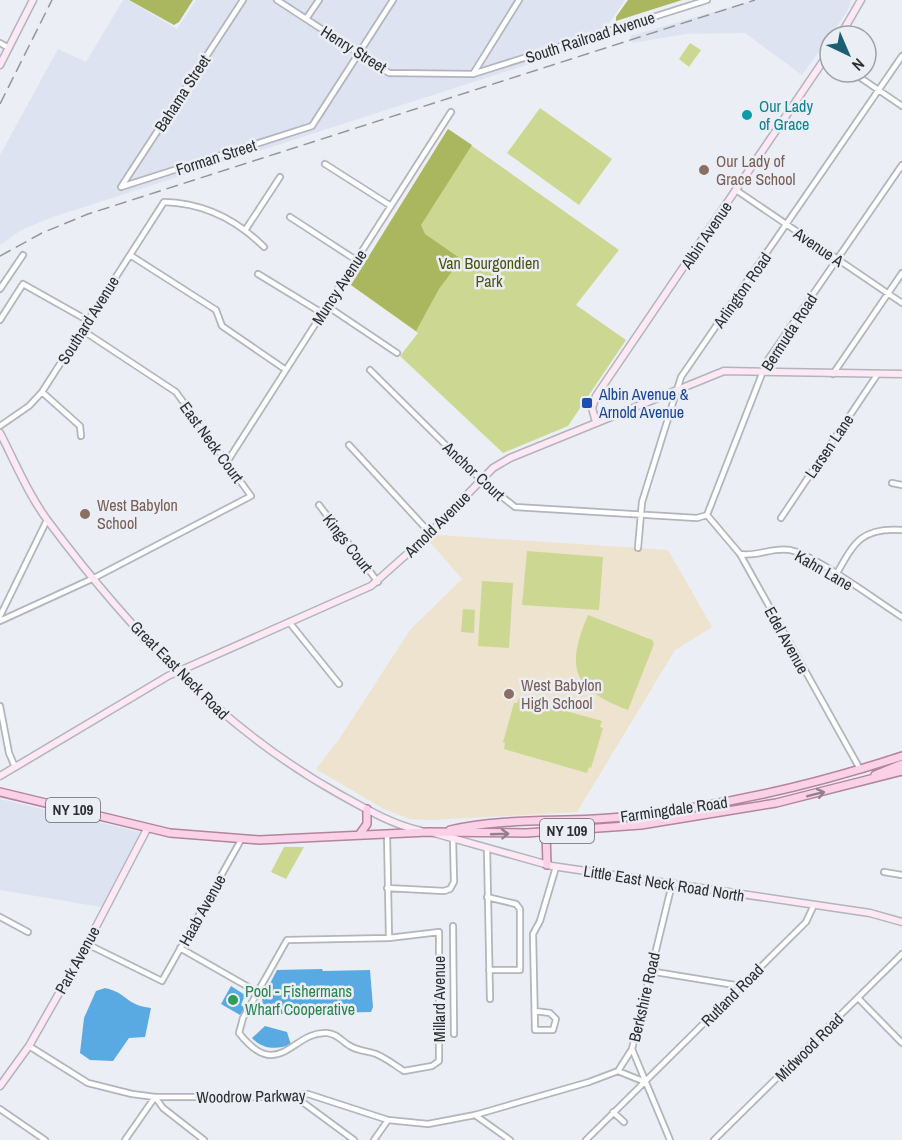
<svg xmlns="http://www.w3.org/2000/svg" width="902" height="1140" font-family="'Archivo Narrow',sans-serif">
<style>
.built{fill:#dde3f0}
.education{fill:#ede3ce}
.green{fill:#ccd892}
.forest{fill:#aab75f}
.water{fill:#59aae2}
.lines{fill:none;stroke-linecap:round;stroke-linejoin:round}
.street-casing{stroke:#b2b5bb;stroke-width:8}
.secondary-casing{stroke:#b2b5bb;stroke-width:9}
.primary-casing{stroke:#b2849e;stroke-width:10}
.street{stroke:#fff;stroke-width:4.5}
.secondary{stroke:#fde8f4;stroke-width:6}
.primary{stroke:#fbd1e8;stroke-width:7}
.rail{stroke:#939599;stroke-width:1.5;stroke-dasharray:12 6;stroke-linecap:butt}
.oneway{stroke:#94808c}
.culture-dot{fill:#0f9aa8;stroke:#ebeef4;stroke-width:2}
.education-dot{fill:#8d6e63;stroke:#ebeef4;stroke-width:2}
.transit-dot{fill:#1a4fb4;stroke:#ebeef4;stroke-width:2}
.leisure-dot{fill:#2e9e5b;stroke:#ebeef4;stroke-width:2}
.labels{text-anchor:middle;stroke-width:5;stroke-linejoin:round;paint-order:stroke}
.shield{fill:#ebeef4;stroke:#66686b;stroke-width:1.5}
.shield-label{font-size:15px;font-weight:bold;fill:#2d2e30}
.street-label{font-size:16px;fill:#2d2e30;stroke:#ebeef4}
.culture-label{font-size:16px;fill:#0d838f;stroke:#ebeef4;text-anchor:start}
.education-label{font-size:16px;fill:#785e54;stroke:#ebeef4;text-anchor:start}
.park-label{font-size:16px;fill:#4b5311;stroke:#ebeef4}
.transit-label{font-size:16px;fill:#164399;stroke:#ebeef4;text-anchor:start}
.leisure-label{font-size:16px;fill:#27864d;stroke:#ebeef4;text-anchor:start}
</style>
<rect width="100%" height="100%" fill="#ebeef4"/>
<path class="built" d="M123,0H128L177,29L196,0H625L595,43L50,218L21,230L0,245V155L58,49L86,62Z
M755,0H851L847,12L802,75L745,33L686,34L633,43L630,36Z
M0,799L140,832L101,907L0,890Z"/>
<path class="education" d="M437,535L668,550L712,627L675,650L577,812L431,820L410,819L384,809L316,769L340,738L410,630L462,579L430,542Z"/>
<path class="green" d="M690,43L701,50L689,67L679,59Z
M540,108L612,159L579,205L507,153Z
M448,129L619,250L576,305L626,340L568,426L503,453L400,356L418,333L351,285Z
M527,551L603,557L599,610L522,605Z
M482,581L513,583L509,648L478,646Z
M463,609L475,610L474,633L461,632Z
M588,615L652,640L654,644L628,710C573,689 565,669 588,615Z
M519,698L602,721L600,727L603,728L591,768L589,767L587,773L504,749L505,743L503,742L514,703H517Z
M284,847H304L286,879L271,872Z"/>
<path class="forest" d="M129,0H193L179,22L174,25Z
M628,0H682L616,21V17Z
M448,129L472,145L421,225L425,234L461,259L439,289L416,331L351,285Z"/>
<path class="water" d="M322,969L323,971L370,970L373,1007L371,1012L281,1014L263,1004L262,999L277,970Z
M231,986L245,995L241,1005L245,1008L240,1015L221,1004Z
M105,988C128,993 125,1005 151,1008L145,1037L129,1038L113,1061L90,1060L80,1053L84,1018L96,991Z
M265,1026L287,1032L291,1045C276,1049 264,1050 252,1038Z"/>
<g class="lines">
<g class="street-casing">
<path id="street" d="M277,0L389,73L473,74L707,0
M306,19L319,0
M0,43L9,48
M852,72L902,106
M473,74L519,0
M325,164L391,206
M121,187L312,126L393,0
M121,187L243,0
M736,190L902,303
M290,217L356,260
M246,229L280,177
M130,255L216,310L222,326L286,370
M258,274L322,313
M0,289L23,255
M327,306L397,353
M0,320L23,284L87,320
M370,370L481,480L515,507L697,518L707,515
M833,374L902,273
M42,392L80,426L81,436
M0,426L29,406L42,392L164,202C203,203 237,220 264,247
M349,445L430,533
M227,462L451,112
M892,483L902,485
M319,505L378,582
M707,515L767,361L902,165
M707,515L740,554L860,769
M781,518L877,375
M638,548L642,502L681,377L902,56
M740,554C757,557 772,547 790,550C815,555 877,601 902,617
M836,575C854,543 861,527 902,530
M0,616L47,520
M0,621L94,578L251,496L176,392L82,330
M289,622L339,684
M0,706L9,753L15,767
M387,834L389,938L439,932V1061L432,1066L404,1071C396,1066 386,1058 376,1054C368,1051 358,1051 350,1046C341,1041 338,1034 327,1033C293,1030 279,1084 239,1033L243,1018L287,940L389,938
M487,848L490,999
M884,872L902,875
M387,888L444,891L450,889L454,882L453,838
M487,897L516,904L520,909V970H489
M0,917L28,932
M453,926L454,1034
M87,944L162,981L241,840
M180,948L257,992
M649,971L741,986
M858,998L902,1043
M535,1011L550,1013L556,1019L553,1030H535L533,934L540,921L556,867
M29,1046L88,1083L132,1094L155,1097H282L308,1094L388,1120L428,1124L475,1115L589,1082L618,1071L632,1049
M618,1071L645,1082
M293,1095L354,1140
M0,1109L45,1140
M613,1112L624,1122
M475,1115L510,1140
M125,1140L155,1097L163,1108L204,1140
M374,1140L388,1120
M586,1140L806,922L814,905
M670,1140L632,1049L672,884
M714,1140L902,954"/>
</g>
<g class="secondary-casing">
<path id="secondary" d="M840,36L861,0
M0,65L33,0
M596,422L592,408L596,396L830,51
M0,433C15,462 28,494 48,521C128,628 222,729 339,794C366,809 391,824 421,831
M0,776L168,676L371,586L425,538L493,468L510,458L724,371L902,374
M434,833L552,866L870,913L902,922
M0,1086L29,1046L87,944L147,829"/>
</g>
<g class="primary-casing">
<path id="primary" d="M875,775L902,764
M0,792L170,833L259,840L428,832L526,833L641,825L776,803L902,771
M450,830C506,817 565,823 622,817C718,807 811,786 902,756
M546,832L547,865
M359,835L367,824V809"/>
</g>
<use href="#street" class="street"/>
<use href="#secondary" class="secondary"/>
<use href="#primary" class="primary"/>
<path class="rail" d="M0,104L52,0
M0,256L42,233L88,214L755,0"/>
</g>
<defs><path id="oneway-shaft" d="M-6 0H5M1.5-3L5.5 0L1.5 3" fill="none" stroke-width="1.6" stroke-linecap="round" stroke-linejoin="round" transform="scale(1.5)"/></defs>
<g class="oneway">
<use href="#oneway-shaft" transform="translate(816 794) rotate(-14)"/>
<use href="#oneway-shaft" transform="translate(500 834) rotate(-2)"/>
</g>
<circle class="culture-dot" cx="747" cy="115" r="6"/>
<g class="education-dot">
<circle cx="704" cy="170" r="6"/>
<circle cx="85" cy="514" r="6"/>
<circle cx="509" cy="694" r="6"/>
</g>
<rect class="transit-dot" x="581" y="397" width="12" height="12" rx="3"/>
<circle class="leisure-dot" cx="233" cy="1000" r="6"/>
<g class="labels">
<g class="shield">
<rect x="46" y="798" width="54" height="24" rx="4.5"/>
<rect x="540" y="819" width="54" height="24" rx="4.5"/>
</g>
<g class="shield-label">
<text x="73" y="815">NY 109</text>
<text x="567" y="836">NY 109</text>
</g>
<g class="street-label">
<text transform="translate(590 37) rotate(-18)" y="6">South Railroad Avenue</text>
<text transform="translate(354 49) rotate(32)" y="6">Henry Street</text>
<text transform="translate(182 93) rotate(-57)" y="6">Bahama Street</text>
<text transform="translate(216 157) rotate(-18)" y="6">Forman Street</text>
<text transform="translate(706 235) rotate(-56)" y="6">Albin Avenue</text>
<text transform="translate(819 247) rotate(34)" y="6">Avenue A</text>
<text transform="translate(339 287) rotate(-57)" y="6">Muncy Avenue</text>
<text transform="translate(742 290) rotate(-55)" y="6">Arlington Road</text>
<text transform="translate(88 320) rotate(-58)" y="6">Southard Avenue</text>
<text transform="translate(789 332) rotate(-57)" y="6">Bermuda Road</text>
<text transform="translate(212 442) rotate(54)" y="6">East Neck Court</text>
<text transform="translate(829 446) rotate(-56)" y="6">Larsen Lane</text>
<text transform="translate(474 471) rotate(43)" y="6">Anchor Court</text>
<text transform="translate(437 524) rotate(-45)" y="6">Arnold Avenue</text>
<text transform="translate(348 543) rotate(52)" y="6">Kings Court</text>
<text transform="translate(824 570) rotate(30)" y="6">Kahn Lane</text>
<text transform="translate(787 640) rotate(61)" y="6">Edel Avenue</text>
<text transform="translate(180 670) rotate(45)" y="6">Great East Neck Road</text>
<text transform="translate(674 809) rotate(-8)" y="6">Farmingdale Road</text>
<text transform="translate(664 883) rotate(9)" y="6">Little East Neck Road North</text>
<text transform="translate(202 910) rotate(-61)" y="6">Haab Avenue</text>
<text transform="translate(77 960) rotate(-61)" y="6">Park Avenue</text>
<text transform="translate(732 995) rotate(-45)" y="6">Rutland Road</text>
<text transform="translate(644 997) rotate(-77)" y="6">Berkshire Road</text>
<text transform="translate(439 999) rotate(-90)" y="6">Millard Avenue</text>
<text transform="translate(809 1047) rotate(-45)" y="6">Midwood Road</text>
<text transform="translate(251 1096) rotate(-1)" y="6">Woodrow Parkway</text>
</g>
<g class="culture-label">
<text x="759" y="112">Our Lady<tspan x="759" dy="18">of Grace</tspan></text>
</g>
<g class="education-label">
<text x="716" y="167">Our Lady of<tspan x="716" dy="18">Grace School</tspan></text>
<text x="97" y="511">West Babylon<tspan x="97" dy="18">School</tspan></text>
<text x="521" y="691">West Babylon<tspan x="521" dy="18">High School</tspan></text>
</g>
<g class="park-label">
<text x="489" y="269">Van Bourgondien<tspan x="489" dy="18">Park</tspan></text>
</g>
<g class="transit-label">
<text x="599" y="400">Albin Avenue &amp;<tspan x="599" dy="18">Arnold Avenue</tspan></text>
</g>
<g class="leisure-label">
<text x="245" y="997">Pool - Fishermans<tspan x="245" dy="18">Wharf Cooperative</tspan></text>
</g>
</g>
<g transform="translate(848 54) rotate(136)"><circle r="28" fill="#ebeef4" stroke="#9fa1a6" stroke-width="1.5"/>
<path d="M0-4.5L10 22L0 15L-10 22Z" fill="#1b6072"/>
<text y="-9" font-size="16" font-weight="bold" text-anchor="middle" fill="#2d2e30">N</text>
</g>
</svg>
